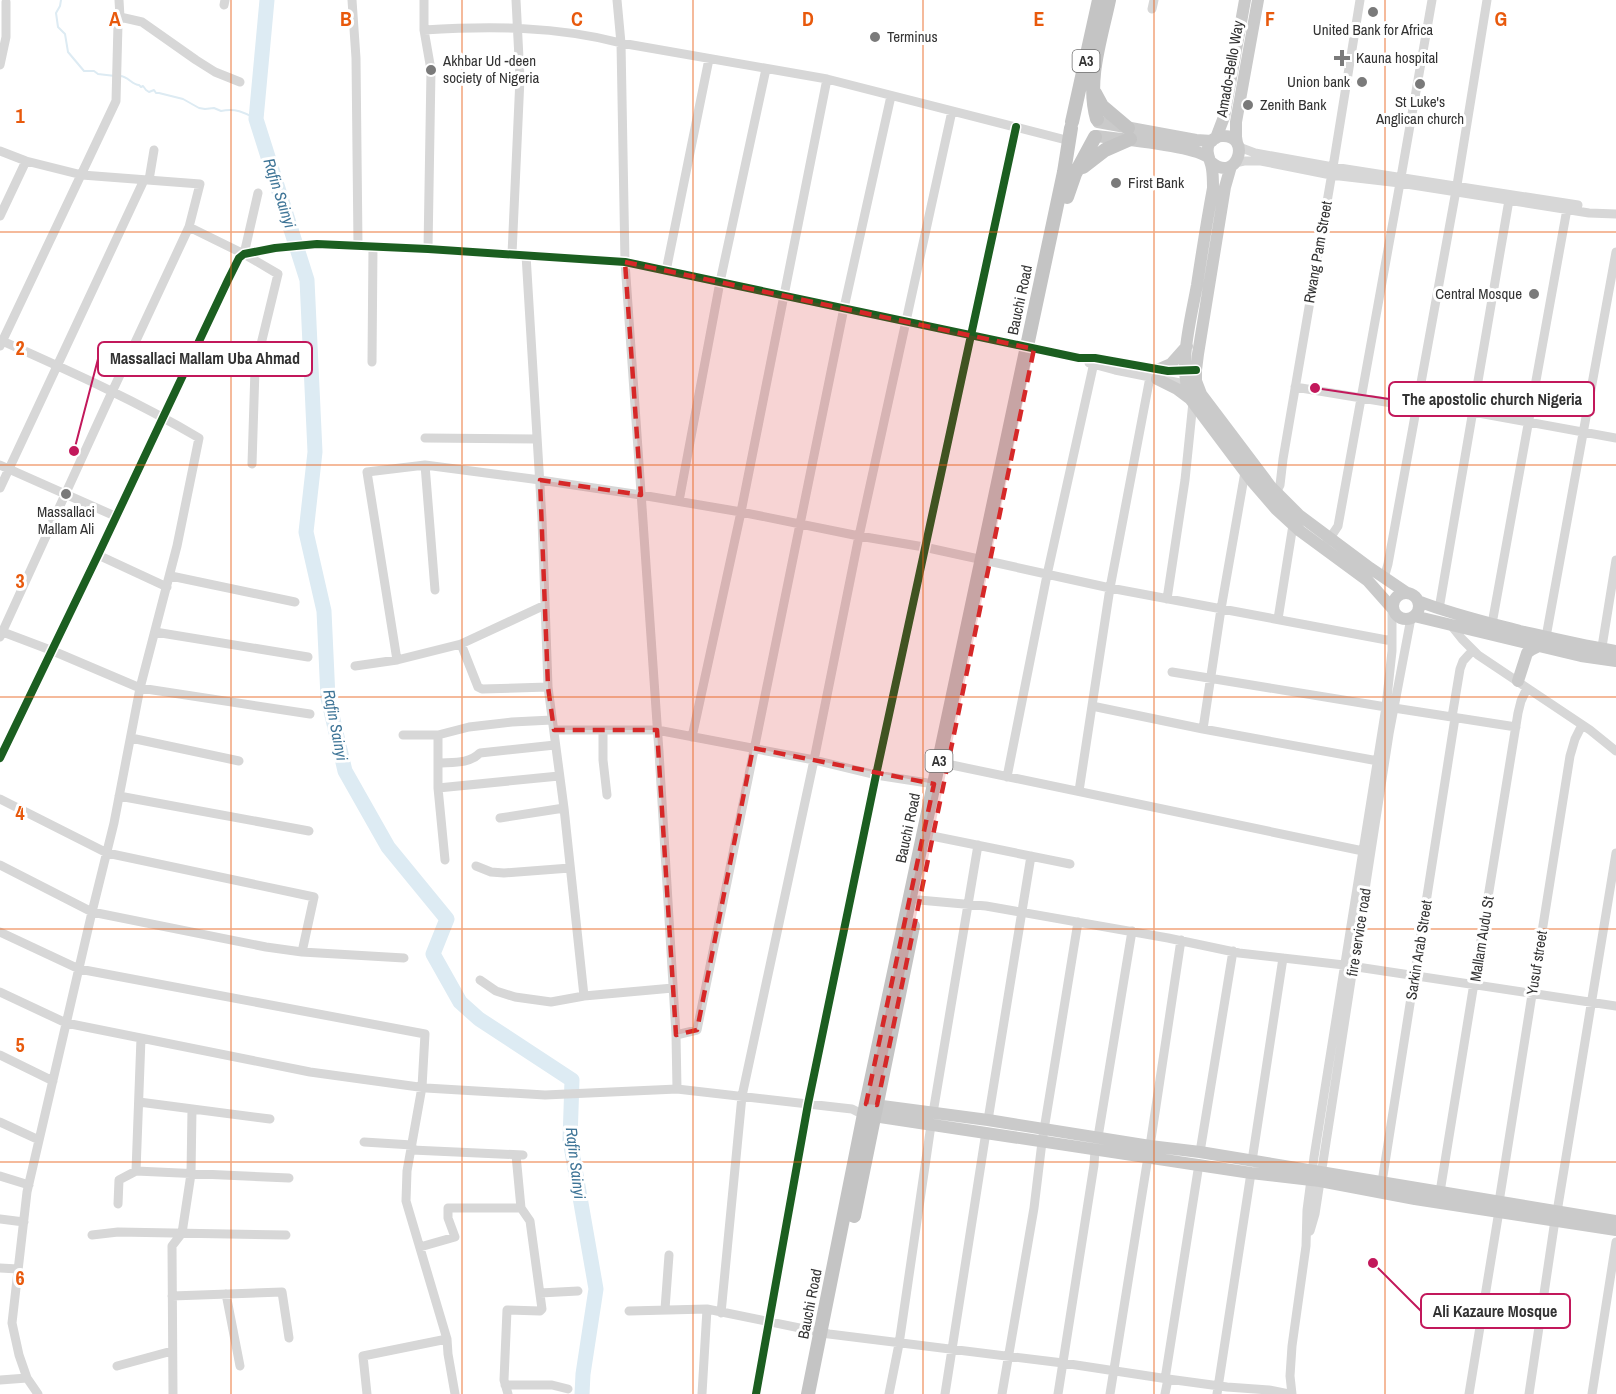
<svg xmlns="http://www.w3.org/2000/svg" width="1616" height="1394" font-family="'Archivo Narrow',sans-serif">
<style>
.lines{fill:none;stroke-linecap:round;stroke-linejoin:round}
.stream{stroke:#ddebf3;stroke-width:2}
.river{stroke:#ddebf3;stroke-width:15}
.minor{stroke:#d7d7d7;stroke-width:9}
.major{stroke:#cacaca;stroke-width:12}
.highway{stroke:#c4c4c4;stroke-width:14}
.cycleway-casing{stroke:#fff;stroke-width:11}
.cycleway{stroke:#1b5e20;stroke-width:8}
.marked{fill:#d62828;fill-opacity:0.2;stroke:#d62828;stroke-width:4.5;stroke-dasharray:12 8;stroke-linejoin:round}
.grid{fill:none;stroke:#e8590c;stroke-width:1.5;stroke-opacity:0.55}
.poi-dot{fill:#7a7a7a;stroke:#fff;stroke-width:2}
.labels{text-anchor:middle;stroke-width:6;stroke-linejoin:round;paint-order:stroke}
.shield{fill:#fff;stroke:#707070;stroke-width:1.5}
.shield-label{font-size:14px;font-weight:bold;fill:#333}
.poi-label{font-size:15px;fill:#333;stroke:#fff;text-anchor:start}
.street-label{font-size:15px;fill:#333;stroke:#fff}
.water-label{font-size:16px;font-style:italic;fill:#3f7597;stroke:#fff}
.grid-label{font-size:20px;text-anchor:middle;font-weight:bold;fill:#e8590c;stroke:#fff;stroke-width:6;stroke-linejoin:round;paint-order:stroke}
.leader{fill:none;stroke:#c2185b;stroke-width:2}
.callout-dot{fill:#c2185b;stroke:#fff;stroke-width:2}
.callout{fill:#fff;stroke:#c2185b;stroke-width:2}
.callout-label{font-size:16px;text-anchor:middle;font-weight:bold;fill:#333}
</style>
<rect width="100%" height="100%" fill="#fff"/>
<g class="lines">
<path class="stream" d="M61,0L60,6L56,13L58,27L65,34L68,52L84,71H94L98,74L115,76
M120,76C128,76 132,85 139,85L141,87L143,86L146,90L149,92L154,90L156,93H159L183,99L199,108L205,109L214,108L221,111C235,108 244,112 256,119"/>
<path class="river" d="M267,0L256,119L307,280L315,452L306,532L324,611L328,698L345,771L388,847L447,919L433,954L460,1002L479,1019L572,1080L570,1140L596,1289L583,1374L582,1394"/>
<path class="minor" d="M352,0L356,58L358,246
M424,0V30L431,70L428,249
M617,0L621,43L625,262L659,752L676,1035L677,1089
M224,5L225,0
M1152,9L1154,0
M120,17L142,22L196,60L215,72L240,82
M424,30C490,26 557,26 621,43L827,79L1070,141
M0,65L6,37V2
M1239,147L1255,153L1333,167L1578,205
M0,151L26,161L82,175L200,184L189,227L112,392L0,637
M1235,163L1244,161H1261L1331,175L1400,183L1589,213L1616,214
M1401,177L1432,0
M149,180L154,150
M0,216L26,161
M189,227L244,254L278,274L255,369L252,464
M244,254L258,193
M512,254L520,78L516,0
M526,255L542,519L548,687L564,808L584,996
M666,271L709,59
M0,340C67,370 135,400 199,438L177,546L140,688L310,714
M0,346L116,101L118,24L120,17L119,0
M372,362L373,246
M1089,363L1115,370L1190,385
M1295,387L1416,407L1473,412L1616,438
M425,438L537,439
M0,465L117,517
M425,465L435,590
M0,488L144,180
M1274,496L1280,485L1283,459L1333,167L1360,0
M679,501L720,282L766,69
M1326,544L1338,526L1400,183
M98,555L167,587
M171,576L295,602
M1384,578L1388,564L1457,185L1487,0
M1167,599L1185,480L1193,402L1195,401
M1439,609L1509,200
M1278,619L1293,525
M1450,624L1462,639L1478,655L1590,730L1616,751
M1492,624L1567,209
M0,631L53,651L140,688L114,823L92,912L27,1192L12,1323L19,1355L27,1378L38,1394
M155,632L308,657
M1546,637L1616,252
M461,644L478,687L482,689L548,687
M1601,653L1616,560
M397,660L367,472L425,465L540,480L641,495L741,512L859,536L924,547L1110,588L1392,641
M355,666L397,660L461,644L545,605
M1172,672L1386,707
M1092,706L1203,729L1378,761
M1394,708L1516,727
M1452,717L1460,669L1463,661L1473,650
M1203,729L1221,609L1245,472
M554,730H657L814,760L876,775L934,784
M603,730V760L607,795
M403,735H438L469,727L512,722L552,720
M438,735V788L445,860
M692,737L741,512L827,79
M131,738L239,761
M0,758L98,555L228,280L239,258L244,254L275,248L317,244L428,249L625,262L1079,358C1116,358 1152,374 1189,371
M438,763C453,762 469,764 480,753L555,745
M947,764L1363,851
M1007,777L1047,575L1095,358
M438,788L559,776
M1079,791L1110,588L1150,377
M119,796L309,831
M0,799L107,853L314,897L302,952
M500,818L564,808
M932,836L1070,864
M0,865L92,912L266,947L302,952L404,958
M476,866L491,872L504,873L570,868
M919,900L986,906L1168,938L1239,953L1344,965L1616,1006
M0,932L79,969L425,1034L422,1087L407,1171L406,1201L447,1339L448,1354L455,1394
M480,980L496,991L515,997L551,1002L584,996L673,988
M0,992L66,1023L310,1072L426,1088L545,1095L677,1089L843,1108L852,1109L864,1115
M676,1035L697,1030L844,308L891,96
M141,1038L136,1171L289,1178
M0,1055L53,1081
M139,1102L270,1119
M933,1113L978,845
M988,1120L1031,856
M0,1122L39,1140
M1098,1137L1132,931
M364,1142L412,1145
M1150,1146L1181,940
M412,1150L523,1155
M1200,1152L1233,951
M1252,1161L1283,958
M0,1176L29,1185
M1382,1182L1455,718
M1440,1192L1518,713L1521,701L1527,688
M1499,1202L1570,756L1575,739L1582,725
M118,1204L119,1180L136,1171
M1557,1212L1616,853
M0,1219L24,1222
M1310,1231L1315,1214L1389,734L1411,618
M92,1235L118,1232L286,1235
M420,1247L455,1237L448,1218V1208H521
M0,1268L18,1269
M540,1293L578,1291
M226,1294L240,1366
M172,1296L282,1292L289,1338
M665,1309L669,1255
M629,1311L707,1309L829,1334L1063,1363L1168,1379L1227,1387L1269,1390L1289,1394
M721,1313L742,1096L814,760L859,536L952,111
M117,1366L172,1351
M1165,1379L1199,1164
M0,1380L27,1378
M505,1385H552L568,1389
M173,1394L172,1246L182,1233L191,1174L192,1109
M367,1394L363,1356L447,1339
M508,1394L504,1380L507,1310L540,1311L542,1309L530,1221L521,1208L516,1155
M702,1394L707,1309
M756,1394L808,1104L876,775L1016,127
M889,1394L899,1344L931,1125
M945,1394L986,1132
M1002,1394L1034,1208L1042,1142L1078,922
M1058,1394L1094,1165L1095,1150
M1110,1394L1148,1157
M1165,1394L1168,1379
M1217,1394L1251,1173
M1292,1394L1290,1376L1292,1346L1306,1246L1307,1210L1314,1157L1386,707L1392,651V609
M1469,1394L1499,1211
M1529,1394L1555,1220
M1592,1394L1616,1242"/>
<path class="major" d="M1098,122L1196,140L1212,141
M1096,136C1118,139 1195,145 1209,158
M1216,138L1224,117L1245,0
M1237,143L1236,137V122L1258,0
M1211,162C1238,185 1252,134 1222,136C1218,136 1213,139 1210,142C1204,152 1211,160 1212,169C1213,175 1213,182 1213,188C1207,220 1202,252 1197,285C1191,319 1177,367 1191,400L1251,480L1276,509L1300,531L1368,581L1392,608
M1231,166L1225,187L1198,354L1196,370V381L1201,394L1271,487L1299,515L1370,568L1407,593
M1157,370L1171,364L1187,346
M1157,379L1177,389L1189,398
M1393 606a13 13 0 1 1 26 0a13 13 0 1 1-26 0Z
M1418,601C1451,614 1485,622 1520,631C1552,638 1584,646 1616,651
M1414,616L1581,656L1616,661
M1518,681L1527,653L1531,650L1539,646
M867,1104L988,1120L1150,1146L1200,1152L1616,1221
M867,1115L1251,1173L1320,1181L1415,1199L1616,1230"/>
<path class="highway" d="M1095,93L1102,106L1128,128
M1097,119C1086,81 1101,38 1109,0
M1072,122L1099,0
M1083,167L1105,150L1130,139
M1067,197L1075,174L1095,137
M854,1216L913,926
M808,1394L866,1104L1064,172L1071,128"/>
<g class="cycleway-casing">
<path id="cycleway" d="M0,758L98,555L228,280L239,258L244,254L275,248L317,244L428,249L625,262L1079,358H1095L1168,371L1196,370
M756,1394L808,1104L876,775L1016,127"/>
</g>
<use href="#cycleway" class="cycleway"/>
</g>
<path class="marked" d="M625,262L1034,349L877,1105L866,1104L934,784L753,748L697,1030L676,1035L657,730H554L548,687L540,480L641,495Z"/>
<path class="grid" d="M231,0V1394M462,0V1394M693,0V1394M923,0V1394M1154,0V1394M1385,0V1394M0,232H1616M0,465H1616M0,697H1616M0,929H1616M0,1162H1616"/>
<g class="poi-dot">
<circle cx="1373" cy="12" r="6"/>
<circle cx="875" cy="37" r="6"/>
<path d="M1339 49h6v6h6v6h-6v6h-6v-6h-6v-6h6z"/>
<circle cx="431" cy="70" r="6"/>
<circle cx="1362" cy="82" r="6"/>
<circle cx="1420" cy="84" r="6"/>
<circle cx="1248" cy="105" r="6"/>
<circle cx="1116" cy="183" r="6"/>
<circle cx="1534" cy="294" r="6"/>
<circle cx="66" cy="494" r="6"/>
</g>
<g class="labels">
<g class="shield">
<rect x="1072.5" y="50" width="27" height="22" rx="4.5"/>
<rect x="925.5" y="750" width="27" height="22" rx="4.5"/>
</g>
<g class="shield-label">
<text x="1086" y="66">A3</text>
<text x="939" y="766">A3</text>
</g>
<g class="poi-label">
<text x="1373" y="35" text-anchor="middle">United Bank for Africa</text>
<text x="887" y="42">Terminus</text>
<text x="1356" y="63">Kauna hospital</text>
<text x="443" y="66">Akhbar Ud -deen<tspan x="443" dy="17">society of Nigeria</tspan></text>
<text x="1350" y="87" text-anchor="end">Union bank</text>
<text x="1420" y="107" text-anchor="middle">St Luke's<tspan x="1420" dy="17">Anglican church</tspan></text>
<text x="1260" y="110">Zenith Bank</text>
<text x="1128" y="188">First Bank</text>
<text x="1522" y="299" text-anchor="end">Central Mosque</text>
<text x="66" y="517" text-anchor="middle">Massallaci<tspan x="66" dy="17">Mallam Ali</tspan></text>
</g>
<g class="street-label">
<text transform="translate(1230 69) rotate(-80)" y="5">Amado-Bello Way</text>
<text transform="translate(1318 252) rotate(-80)" y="5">Rwang Pam Street</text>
<text transform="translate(1020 300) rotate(-78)" y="5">Bauchi Road</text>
<text transform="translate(908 828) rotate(-78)" y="5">Bauchi Road</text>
<text transform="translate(1359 932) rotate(-81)" y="5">fire service road</text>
<text transform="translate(1482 939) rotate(-81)" y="5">Mallam Audu St</text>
<text transform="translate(1419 950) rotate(-81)" y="5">Sarkin Arab Street</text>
<text transform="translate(1537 963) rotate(-81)" y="5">Yusuf street</text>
<text transform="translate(810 1304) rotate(-79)" y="5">Bauchi Road</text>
</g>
<g class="water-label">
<text transform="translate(280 193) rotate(72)" y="6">Rafin Sainyi</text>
<text transform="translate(336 725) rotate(79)" y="6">Rafin Sainyi</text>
<text transform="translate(576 1163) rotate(83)" y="6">Rafin Sainyi</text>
</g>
</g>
<g class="grid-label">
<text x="115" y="26">A</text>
<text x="346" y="26">B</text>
<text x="577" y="26">C</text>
<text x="808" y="26">D</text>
<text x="1039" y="26">E</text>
<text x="1270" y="26">F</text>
<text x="1501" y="26">G</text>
<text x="20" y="123">1</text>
<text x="20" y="355">2</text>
<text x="20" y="588">3</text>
<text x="20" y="820">4</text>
<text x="20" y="1052">5</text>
<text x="20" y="1285">6</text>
</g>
<path class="leader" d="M74 451L98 359M1315 388L1389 399M1373 1263L1421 1311"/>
<g class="callout-dot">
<circle cx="74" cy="451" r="6"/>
<circle cx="1315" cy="388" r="6"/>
<circle cx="1373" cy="1263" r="6"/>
</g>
<g class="callout">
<rect x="98" y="342" width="214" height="34" rx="6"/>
<rect x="1389" y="382" width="205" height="34" rx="6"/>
<rect x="1421" y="1294" width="149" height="34" rx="6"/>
</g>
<g class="callout-label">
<text x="205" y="364">Massallaci Mallam Uba Ahmad</text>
<text x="1492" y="405">The apostolic church Nigeria</text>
<text x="1495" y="1317">Ali Kazaure Mosque</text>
</g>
</svg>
